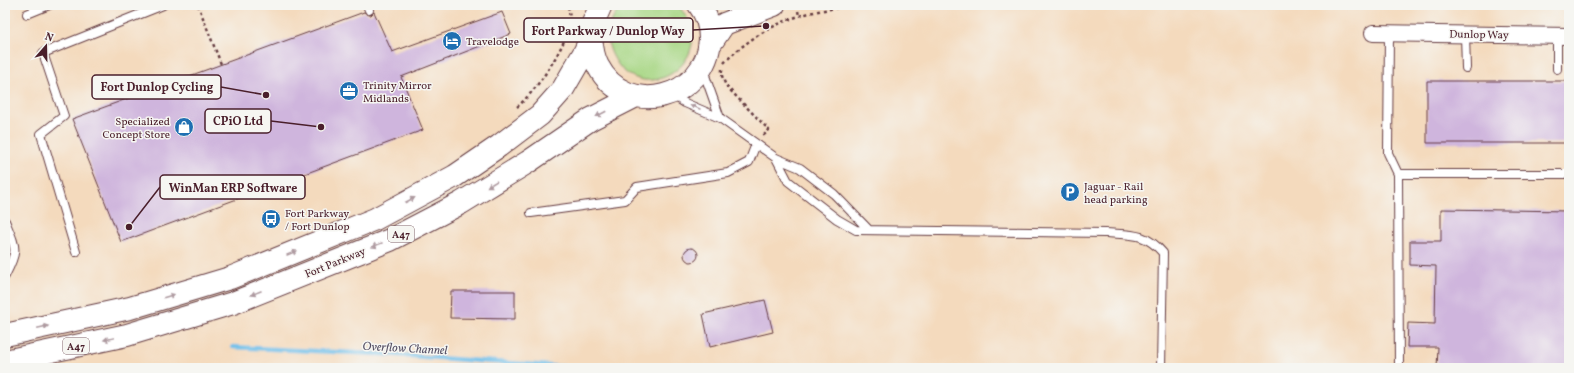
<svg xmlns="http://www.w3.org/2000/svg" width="1574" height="373" font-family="Vollkorn,serif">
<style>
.green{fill:#a8d785;stroke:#797b58}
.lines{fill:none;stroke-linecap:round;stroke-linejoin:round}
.stream{stroke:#70bfea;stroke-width:4.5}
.building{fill:#cfb5dd}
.lane-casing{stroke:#643b41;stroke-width:10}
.street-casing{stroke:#643b41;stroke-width:18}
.primary-casing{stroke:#643b41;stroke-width:24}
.path{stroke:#643b41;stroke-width:2.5;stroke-dasharray:3 3;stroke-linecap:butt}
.lane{stroke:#fff;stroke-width:8}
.street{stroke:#fff;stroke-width:16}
.primary{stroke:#fff;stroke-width:22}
.oneway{fill:#ae9aa0}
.labels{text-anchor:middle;stroke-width:3;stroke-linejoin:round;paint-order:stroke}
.shield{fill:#f6f6f2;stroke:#7e6067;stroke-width:1}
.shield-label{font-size:10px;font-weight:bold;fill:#4a1f2b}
.street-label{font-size:11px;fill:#4a1f2b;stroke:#f6f6f2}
.poi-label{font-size:11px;fill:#4a1f2b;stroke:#f6f6f2;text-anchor:start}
.water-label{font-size:12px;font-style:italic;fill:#554f64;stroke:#f6f6f2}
.leader{fill:none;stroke:#4a1f2b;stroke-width:1.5}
.callout-dot{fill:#4a1f2b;stroke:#f6f6f2;stroke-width:1.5}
.callout{fill:#f6f6f2;stroke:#4a1f2b;stroke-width:1.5}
.callout-label{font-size:12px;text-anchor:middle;font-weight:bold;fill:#4a1f2b}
</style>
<rect width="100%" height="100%" fill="#f6f6f2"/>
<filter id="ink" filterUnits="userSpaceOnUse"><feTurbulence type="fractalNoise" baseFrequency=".025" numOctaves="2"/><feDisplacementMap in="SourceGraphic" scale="8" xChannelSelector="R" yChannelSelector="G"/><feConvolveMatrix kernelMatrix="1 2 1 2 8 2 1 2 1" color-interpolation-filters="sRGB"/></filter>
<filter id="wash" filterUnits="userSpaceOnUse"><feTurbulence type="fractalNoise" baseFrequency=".012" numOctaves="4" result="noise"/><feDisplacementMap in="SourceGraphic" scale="16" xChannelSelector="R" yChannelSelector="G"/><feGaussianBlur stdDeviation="0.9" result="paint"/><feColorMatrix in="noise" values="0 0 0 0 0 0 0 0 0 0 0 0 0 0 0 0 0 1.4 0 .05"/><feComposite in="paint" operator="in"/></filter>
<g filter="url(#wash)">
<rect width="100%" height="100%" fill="#f4dabd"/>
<path class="green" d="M624,5H677C723,51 655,106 620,67C614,59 609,50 608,40C608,27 613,13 624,5Z"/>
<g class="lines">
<path class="stream" d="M233,347L398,355L577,368"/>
</g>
<g id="blocks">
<path class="building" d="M364,12L369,15H371L374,12L392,52L502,12L511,34L401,77L423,130L121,242L72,119Z
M1427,81H1569V143H1427Z
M1441,209L1569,211V368H1437L1438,347H1407L1408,323L1435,324L1436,266L1410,265V241H1441Z
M684 255a7 7 0 1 1 14 0a7 7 0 1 1-14 0Z
M451,291H515V319L450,318Z
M765,300L773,332L710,347L703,314Z"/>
</g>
</g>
<g filter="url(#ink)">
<use href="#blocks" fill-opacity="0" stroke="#643b41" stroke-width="1"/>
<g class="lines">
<g class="lane-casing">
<path id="lane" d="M367,5L369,10
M27,14L49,5
M1389,33L1388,153L1398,174
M1465,34L1466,68
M1557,69V35
M703,70L720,118
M671,94L685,103L720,118L776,158L800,168L834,194L869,230
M776,158L788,181L837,219L856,230L1105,233C1131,235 1145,232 1163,253L1161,368
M531,213L625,200L637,187L728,173L749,162L756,144
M5,221C16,248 19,249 5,276
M76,252L41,134L64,116L43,53L163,5
M1399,368L1398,174H1569"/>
</g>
<g class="street-casing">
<path id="street" d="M1373,33L1569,36"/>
</g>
<g class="primary-casing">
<path id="primary" d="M591,37C592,48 593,57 598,66C626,120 707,99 710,39C710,27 707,15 699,5
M709,46L724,24L774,5
M5,335L130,308L230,278L375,219L455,176L499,146L540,115L563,89L585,51L591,37L593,23L601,5
M5,361L127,335L233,303L390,240L461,203L528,162L591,119L636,96"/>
</g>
<path class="path" d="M198,5L221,64
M797,5L799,16
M724,63C744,42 771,25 799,16C817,10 838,8 857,5
M722,69V76L726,86L769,130L763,136
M517,107C536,91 563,51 569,27C571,20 569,12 568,5"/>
<use href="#lane" class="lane"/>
<use href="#street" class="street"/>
<use href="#primary" class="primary"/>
</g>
<defs><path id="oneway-solid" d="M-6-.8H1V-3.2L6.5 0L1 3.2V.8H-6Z"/></defs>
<g class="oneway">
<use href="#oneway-solid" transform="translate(695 107) rotate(-157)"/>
<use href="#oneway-solid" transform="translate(601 114) rotate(152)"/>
<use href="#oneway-solid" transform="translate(492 184) rotate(149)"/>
<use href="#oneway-solid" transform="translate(410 200) rotate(-28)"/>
<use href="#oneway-solid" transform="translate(377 245) rotate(158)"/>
<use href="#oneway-solid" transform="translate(292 253) rotate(-22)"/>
<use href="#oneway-solid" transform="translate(256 293) rotate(158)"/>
<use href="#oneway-solid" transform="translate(169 296) rotate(-17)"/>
<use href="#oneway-solid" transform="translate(43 327) rotate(-12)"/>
<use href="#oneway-solid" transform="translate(109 339) rotate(168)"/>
</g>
</g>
<defs>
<g id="hotel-disc" transform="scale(1)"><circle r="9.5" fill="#1f6fb2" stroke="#f6f6f2"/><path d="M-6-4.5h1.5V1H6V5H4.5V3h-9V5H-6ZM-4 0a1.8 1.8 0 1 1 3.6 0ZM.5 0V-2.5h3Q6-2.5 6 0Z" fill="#fff"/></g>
<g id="office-disc" transform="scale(1)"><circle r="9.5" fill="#1f6fb2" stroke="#f6f6f2"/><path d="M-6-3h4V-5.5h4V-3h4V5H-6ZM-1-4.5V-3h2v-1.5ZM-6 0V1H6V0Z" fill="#fff"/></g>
<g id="shop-disc" transform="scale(1)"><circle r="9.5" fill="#1f6fb2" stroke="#f6f6f2"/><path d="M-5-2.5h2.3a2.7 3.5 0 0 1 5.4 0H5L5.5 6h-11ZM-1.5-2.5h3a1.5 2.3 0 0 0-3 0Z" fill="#fff"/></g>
<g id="parking-disc" transform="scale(1)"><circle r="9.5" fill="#1f6fb2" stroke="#f6f6f2"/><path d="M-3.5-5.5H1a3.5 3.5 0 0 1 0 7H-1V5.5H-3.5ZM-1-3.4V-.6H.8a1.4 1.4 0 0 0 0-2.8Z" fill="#fff"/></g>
<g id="bus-disc" transform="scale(1)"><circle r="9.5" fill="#1f6fb2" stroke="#f6f6f2"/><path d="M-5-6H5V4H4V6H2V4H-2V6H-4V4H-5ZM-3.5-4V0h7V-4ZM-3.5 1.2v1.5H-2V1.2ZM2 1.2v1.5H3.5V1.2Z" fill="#fff"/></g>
</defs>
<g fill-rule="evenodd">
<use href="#hotel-disc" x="452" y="41"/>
<use href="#office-disc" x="349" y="91"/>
<use href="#shop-disc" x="184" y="127"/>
<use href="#parking-disc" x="1070" y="192"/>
<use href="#bus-disc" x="271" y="219"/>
</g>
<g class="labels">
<g class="shield">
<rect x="388" y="226" width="26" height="16" rx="3"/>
<rect x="63" y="338" width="26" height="16" rx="3"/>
</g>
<g class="shield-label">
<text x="401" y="238">A47</text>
<text x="76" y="350">A47</text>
</g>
<g class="street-label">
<text transform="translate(1479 34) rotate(1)" y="4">Dunlop Way</text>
<text transform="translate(335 262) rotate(-22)" y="4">Fort Parkway</text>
</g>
<g class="poi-label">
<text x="466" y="45">Travelodge</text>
<text x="363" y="89">Trinity Mirror<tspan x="363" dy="13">Midlands</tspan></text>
<text x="170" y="125" text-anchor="end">Specialized<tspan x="170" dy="13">Concept Store</tspan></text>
<text x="1084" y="190">Jaguar - Rail<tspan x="1084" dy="13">head parking</tspan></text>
<text x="285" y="217">Fort Parkway<tspan x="285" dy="13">/ Fort Dunlop</tspan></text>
</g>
<g class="water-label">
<text transform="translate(405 348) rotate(3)" y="4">Overflow Channel</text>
</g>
</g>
<path class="leader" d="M766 26L693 30M266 95L221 87M321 127L271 121M129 227L160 187"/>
<g class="callout-dot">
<circle cx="766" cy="26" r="4"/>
<circle cx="266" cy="95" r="4"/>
<circle cx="321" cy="127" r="4"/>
<circle cx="129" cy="227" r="4"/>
</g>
<g class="callout">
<rect x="524" y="18" width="169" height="24" rx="4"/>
<rect x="92" y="75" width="129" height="24" rx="4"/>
<rect x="205" y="109" width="66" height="24" rx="4"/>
<rect x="160" y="175" width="145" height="24" rx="4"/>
</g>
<g class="callout-label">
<text x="608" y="35">Fort Parkway / Dunlop Way</text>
<text x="157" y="91">Fort Dunlop Cycling</text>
<text x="238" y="125">CPiO Ltd</text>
<text x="233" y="192">WinMan ERP Software</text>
</g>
<rect width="1574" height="373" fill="none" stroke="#f6f6f2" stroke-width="20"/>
<g transform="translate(46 46) rotate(20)" stroke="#f6f6f2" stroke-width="3" paint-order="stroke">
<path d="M0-3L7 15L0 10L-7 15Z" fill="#4a1f2b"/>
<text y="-6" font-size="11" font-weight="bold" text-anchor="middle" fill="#4a1f2b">N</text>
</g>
</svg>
